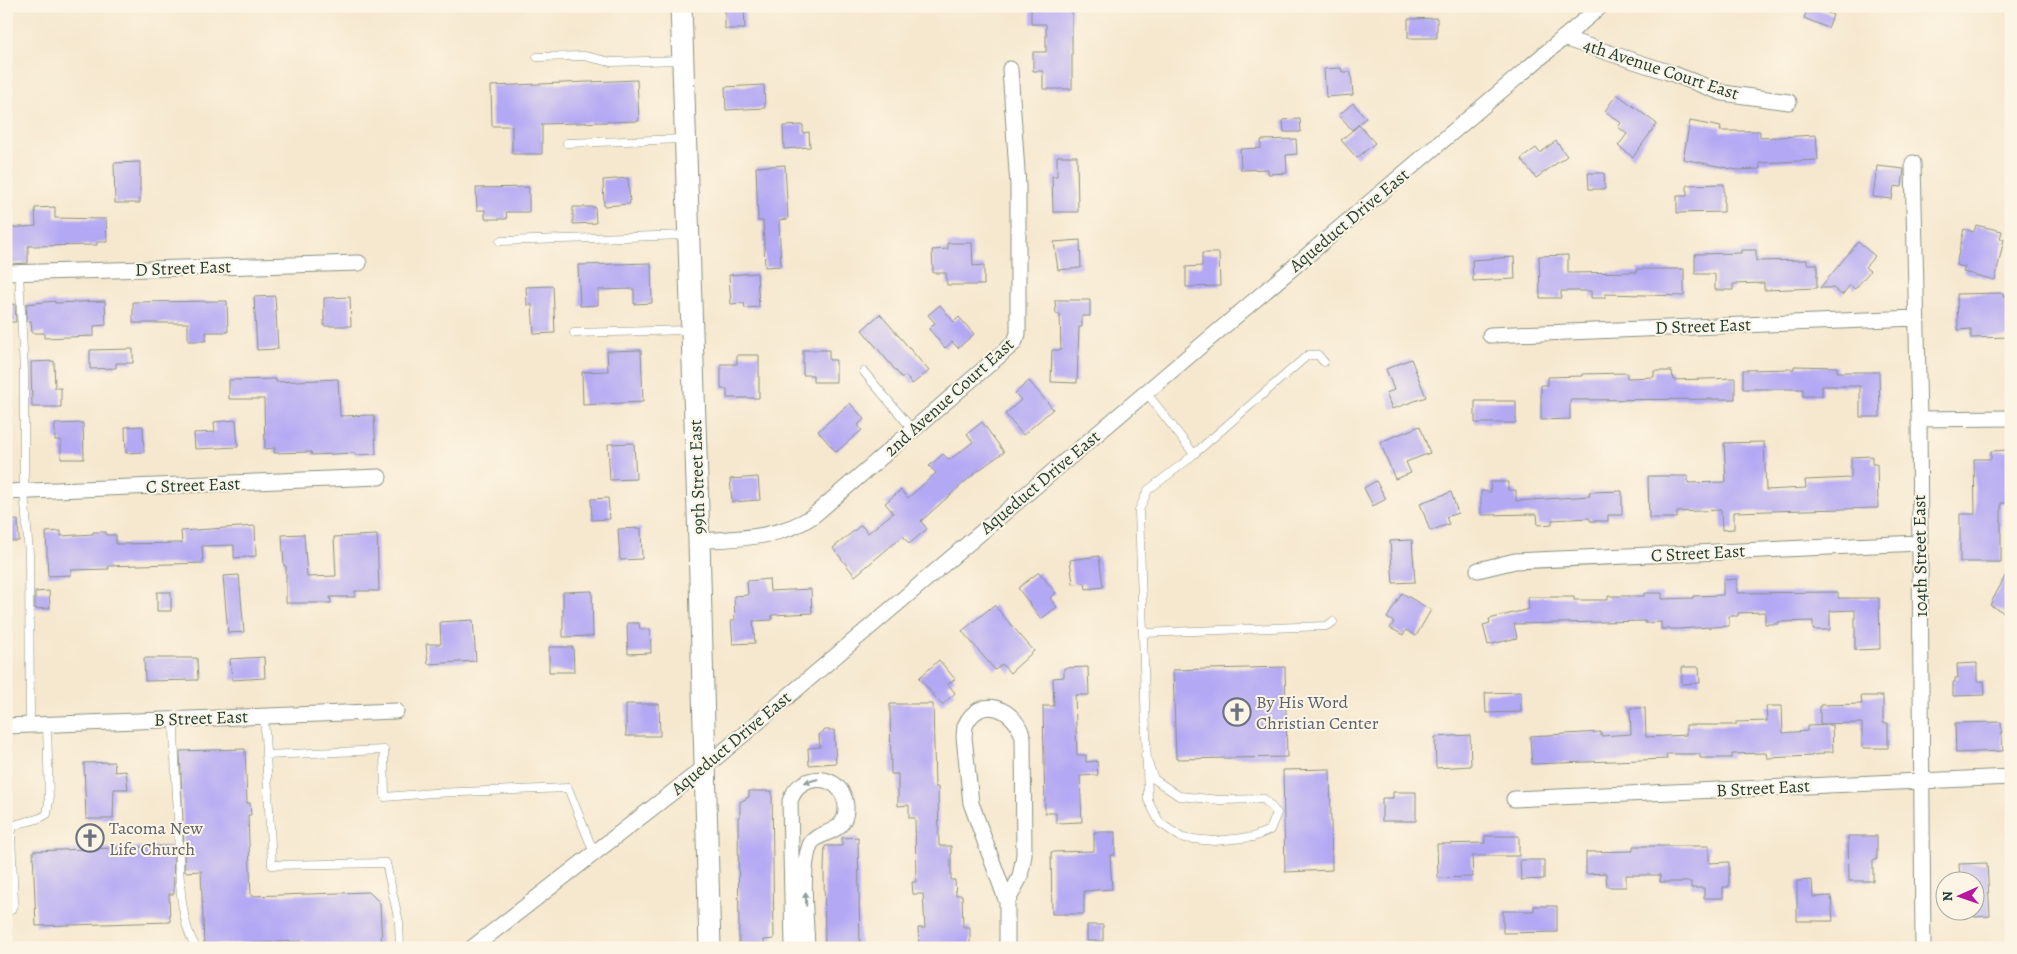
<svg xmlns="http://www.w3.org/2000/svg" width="2017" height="954" font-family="Alegreya,serif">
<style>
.building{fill:#b3a8f4}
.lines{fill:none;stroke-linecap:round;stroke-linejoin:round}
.lane-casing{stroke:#8a9282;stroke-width:9}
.street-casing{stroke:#8a9282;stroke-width:17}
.secondary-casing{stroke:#8a9282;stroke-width:23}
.lane{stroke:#fff;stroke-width:8}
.street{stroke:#fff;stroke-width:15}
.secondary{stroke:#fff;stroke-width:21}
.oneway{fill:#8f9e9a}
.labels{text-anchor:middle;stroke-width:4;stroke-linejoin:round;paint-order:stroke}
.street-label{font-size:18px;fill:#1f3d34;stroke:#fcf5e5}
.worship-label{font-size:18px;fill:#5b616d;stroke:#fcf5e5;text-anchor:start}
</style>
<rect width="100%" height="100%" fill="#fcf5e5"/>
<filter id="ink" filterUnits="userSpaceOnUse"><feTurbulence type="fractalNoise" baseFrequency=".02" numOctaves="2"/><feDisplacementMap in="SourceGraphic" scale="10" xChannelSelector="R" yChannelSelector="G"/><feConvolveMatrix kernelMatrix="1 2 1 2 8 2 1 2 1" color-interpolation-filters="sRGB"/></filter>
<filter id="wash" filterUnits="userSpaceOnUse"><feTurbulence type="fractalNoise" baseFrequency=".0096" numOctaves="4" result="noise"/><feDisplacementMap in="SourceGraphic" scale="20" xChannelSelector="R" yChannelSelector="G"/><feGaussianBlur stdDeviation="1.12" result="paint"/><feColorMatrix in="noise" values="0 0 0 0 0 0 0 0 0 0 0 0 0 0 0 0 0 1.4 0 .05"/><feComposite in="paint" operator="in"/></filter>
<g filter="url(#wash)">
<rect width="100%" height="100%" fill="#f6e8cf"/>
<g id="blocks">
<path class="building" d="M725,6H744L745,29H725Z
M1031,6H1072V89H1043V71H1033V52H1046V24H1031Z
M1809,6L1833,15L1828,28L1804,18Z
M1437,18V38H1408V19Z
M1341,68L1342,72H1351L1353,95L1326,97L1324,69Z
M637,80L639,121L542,124V154H512V126H492L491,86Z
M764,85L765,108L726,110L725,87Z
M1617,94L1657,124L1633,157L1618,146L1627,134L1618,127L1621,123L1605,111Z
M1353,103L1366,118L1352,130L1339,115Z
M1300,119L1301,132H1284L1283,120Z
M1690,121L1721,127L1720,131H1760V138L1816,135L1818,160L1760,163V169L1737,170L1683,159Z
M803,125V133L809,132L810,147L784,149L783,126Z
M1359,125L1375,143L1357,158L1341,140Z
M1296,139L1297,154L1286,155L1287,173L1268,174V169L1241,170L1240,149L1261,148V140Z
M1556,141L1567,156L1536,178L1521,159L1536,148L1540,153Z
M1057,156H1077L1078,212H1053L1052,176H1057Z
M140,162V203H115L114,163Z
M785,165L788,219L779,220L781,266L765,267L763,221H758L756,167Z
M1877,166L1904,169L1902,187L1894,186L1892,199L1873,197Z
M1588,173H1604L1605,189H1589Z
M628,178L630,204L604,206L603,180Z
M1724,184V212L1677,213V196H1687V185Z
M529,187V212H506L507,219H485V210H477L476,188Z
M55,207V218L106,219L107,242H97V245L28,246V263L9,264V241H6V228L36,226L35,208Z
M573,207H595L596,223L573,224Z
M1976,225L2002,231L2000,239H2004L1995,280L1963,272L1965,267L1956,265L1964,229L1974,232Z
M1080,240L1081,268L1058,270L1054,242Z
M1858,242L1875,256L1865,267L1870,271L1855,289L1850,285L1842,295L1833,288H1820Z
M947,243H972L973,266L984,265V285H947L946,273H933L932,250L948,249Z
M1741,250H1756V261L1807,260V264H1817V288L1764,290V283L1733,284V290H1715V274H1695V254L1741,253Z
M1202,253H1219L1220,286L1186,287V267L1202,266Z
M1568,255V273L1637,272V269H1684V296L1605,294V298H1591V291H1561V298H1540L1539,256Z
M1514,257L1515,279L1473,281L1472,260Z
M651,263L652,303L634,304V289L598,290V305L580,306L578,265Z
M757,273L759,307L745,308L744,303L731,304L729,275Z
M553,286L555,333L534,334L532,305H527L526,287Z
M2003,293V296H2008L2011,337L1971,338V329L1958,330L1957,294Z
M275,296L278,349L257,350L254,297Z
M350,297L351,326H324V298Z
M1055,300H1090V316H1082V327H1079L1077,383L1051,382L1052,350H1061L1060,314H1056Z
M55,301V303L105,301L106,325L94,326V336L44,338V333H32L31,321H27L26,304Z
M227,301L228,332H206V341H188V323H133V302Z
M15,304L16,322H6V305Z
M940,305L954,322L959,317L974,334L958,348L952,342L945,348L929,329L935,323L928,315Z
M880,314L929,371L912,384L905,375L902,378L862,330Z
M133,349V363H116V368L90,369V350Z
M641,350L643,402L583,405L582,372L608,371L607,351Z
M803,350H829V360H836V382H813V375H803Z
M737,355H759V398H727V389H721V364H737Z
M1411,359L1426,397L1392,409L1386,393L1394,390L1386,369Z
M54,361L55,388H61V407H32L31,362Z
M1794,366L1837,367V372H1879L1880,417H1860V386H1822V396H1803V389H1743V370L1794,369Z
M1654,371H1672L1673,380L1735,378V399L1570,400V419L1541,420V385H1548V377L1582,376V374L1627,373V378L1654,377Z
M276,379V382L338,379L340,416L374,415L376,454L355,455V453L312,455L311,452L274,453L275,448L265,449L264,399H229V380Z
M1029,381L1053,409L1023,435L1005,414L1021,400L1015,393Z
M1475,401H1516V423H1475Z
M850,403L864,419L858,425L862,430L836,452L818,431Z
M236,420L238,447L195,449L194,433L215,432L214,422Z
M982,422L1004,452L975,473L921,521L927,529L909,544L903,536L855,576L833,548L861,525L868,533L893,513L885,503L901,490L908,498L936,473L929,466L943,454L949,460L973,442L967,434Z
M83,423L84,459H61V440H55V424Z
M143,426L144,452L126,453L125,427Z
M1420,426L1430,453L1406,462L1411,473L1395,479L1380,442Z
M1764,442L1766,490L1806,488L1805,480L1851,478V457L1872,456V464H1877L1878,508L1734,512V529L1722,530L1721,510L1677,512V518H1649L1648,476H1688V483L1726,482L1724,443Z
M634,443L636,479L610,480L608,444Z
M2011,450V503H2001V562H1960V514H1975L1974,459H1991V451Z
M758,477L760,500L732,502L730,479Z
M1376,481L1386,499L1373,506L1364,488Z
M1490,482H1508V490H1516V501L1590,496L1589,492L1622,491V515H1608V521H1590V518L1552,520V524L1538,525L1537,514L1481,515V491L1491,492Z
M1451,492L1458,513L1446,517L1449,524L1430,531L1420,503Z
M608,498L610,519L592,520L591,499Z
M18,520L19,541H6V521Z
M255,526L256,556L234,558V545L202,546L203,563L108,566L109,569L71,570V575L48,576L46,532L61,531V536L93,534V532H106V535H116V544L182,543L181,531Z
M641,528L642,559L620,560L618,529Z
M304,534L307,577L336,576L334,537L377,535L379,591H355V597H330L331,603H286V566H284L282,535Z
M1412,540L1415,582L1393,583L1390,541Z
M1099,556L1103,587L1086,589L1085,583L1073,584L1070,560Z
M2011,565V616L1990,605Z
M1039,572L1056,593L1050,598L1057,607L1041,619L1018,588Z
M239,575L244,632L228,633L223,576Z
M769,579L770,591L811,589L812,613L772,615V620L753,621L755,643L733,644L731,621L735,620L734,596L748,595L747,581Z
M1737,579V593L1838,592V598H1879L1880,649L1855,650V610L1830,611V630H1813V621L1778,622V624H1765V612L1738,613V616H1729V626L1677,629H1661V622L1645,623V621L1514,624L1517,638L1488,645L1483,625L1490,623L1489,619L1529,609L1528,597H1574V600H1608V596H1644V593H1662V599L1693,598V596L1723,595V580Z
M49,591L50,608L35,609V592Z
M592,591L593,636L563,637V592Z
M157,592H171V611H157Z
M1402,593L1431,610L1416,636L1406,630L1403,635L1390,628L1394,622L1387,618Z
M994,605L1034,651L1010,673L1002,664L995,670L962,631Z
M473,620L476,661L428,664L426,644H441L440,622Z
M627,623H639L640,629H650L651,653L628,654Z
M549,647H573L574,672H549Z
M264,657L265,678L232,680L230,659Z
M144,658H197L198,680L145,681Z
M939,660L955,679L948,684L955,693L942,705L919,678Z
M1977,663V681H1984L1985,695L1953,696V682H1955V678H1958L1957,664Z
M1088,667L1089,695H1075L1077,755H1086V762L1097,761L1098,775L1080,776L1082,822L1056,823V813H1045L1043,706H1054L1053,678L1064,677V668Z
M1285,667L1287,757L1176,759L1173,670Z
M1682,667H1699L1700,683L1682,684Z
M1521,692V712L1486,713L1485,693Z
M1861,696H1883V723H1888V748H1862V723L1820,724V705L1862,704Z
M626,704H659L660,736H626Z
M890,704H933L935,787H938L939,846H951V880H955L956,895H962L963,927H970V945L955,946V948H919L918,928H925L923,894H913L912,882H916L915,818H909V805L898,806V774H891Z
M1766,706H1782L1783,733L1807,731V726L1832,725L1833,752H1823L1824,754L1812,755V756L1767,758L1766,753L1732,754V758H1700V754H1666L1667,759L1532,764L1530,736L1601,732V736L1631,734L1630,708H1645L1646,737L1686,735V725H1736V722L1767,721Z
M2001,722L2003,751L1956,753L1955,723Z
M825,730H834L836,763L809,765L808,748L820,747L819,735Z
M1470,735L1471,766L1436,768L1435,737Z
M245,749L247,803H250L251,815H248L251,896L369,892L380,903L382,948H304V941L204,945L201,871L185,872L180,751Z
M114,762L115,772L126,771L128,789H114L113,819H86L84,763Z
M1330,769L1332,870L1285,872L1283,770Z
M749,791H772L774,939L764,940V944H755V948H739L738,817H740V802L749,797Z
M1393,792H1416V821H1382V798H1393Z
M1094,832H1115V855H1110L1112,889L1084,891V914H1052L1051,852L1094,851Z
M1485,836H1519V856H1472L1473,877L1438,878L1437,844L1485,843Z
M1848,836H1877V860H1873V881H1849Z
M858,837L860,948H825L824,869L825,846H842V838Z
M173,846L174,894H169L170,922L36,926L33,851Z
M1633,846H1709V863L1729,862V887H1723V898H1704V888H1691V882H1660V875H1626V887H1607L1606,873L1586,874V852L1633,851Z
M1520,860H1544V879L1521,880Z
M1987,863L1990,916L1974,917V882L1960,880L1959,864Z
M1812,880L1813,897L1831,896L1833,921H1797V881Z
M1534,906H1557V932L1503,933V911H1534Z
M1087,925H1103V941H1087Z"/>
</g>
</g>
<g filter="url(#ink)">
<use href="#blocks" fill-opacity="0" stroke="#8a9282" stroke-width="1"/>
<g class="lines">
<g class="lane-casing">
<path id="lane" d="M537,57L584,56L611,62L681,60
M567,143L685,139
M500,241L687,235
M19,273L24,371V491L29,554L30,725
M574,333L690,330
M864,372L913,430
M1146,392L1194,454L1185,462L1148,490L1139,510L1143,633L1326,626L1333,622
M1194,454L1308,355H1318L1324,362
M1143,633L1148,800L1160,823L1182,838L1214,841L1253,837L1270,830L1277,813L1264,799L1220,800L1179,796L1154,779L1145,755
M264,716L272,865L386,863L399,922L400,948
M174,719C174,750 176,781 178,812C179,845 176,922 197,948
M266,755L384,750L385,797L433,793L568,788L594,853
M6,912L11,910L14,902L11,835L13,826C25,820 37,822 47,814L49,801L47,724"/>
</g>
<g class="street-casing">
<path id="street" d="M1563,38L1668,72L1723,93L1789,102
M1913,163L1919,419L1923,948
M6,273L359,263
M1490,335L1916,318
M1919,419L2011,418
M6,492L379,477
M699,541C738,538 779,539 813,516L1014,343L1018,334V186L1010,69
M1478,570L1515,561L1920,543
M6,726L396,711
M1514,799L2011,777
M472,948L705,767L1601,6
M793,948L790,801C800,770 843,773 846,806C848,836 816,830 810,845C800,870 806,919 807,948
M1007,948V902L971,803L964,737L965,726C980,693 1016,708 1023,738L1024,855L1020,877L1007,902"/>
</g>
<g class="secondary-casing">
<path id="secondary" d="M681,6L699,541L710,948"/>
</g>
<use href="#lane" class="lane"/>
<use href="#street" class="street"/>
<use href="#secondary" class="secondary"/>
</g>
<defs><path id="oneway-solid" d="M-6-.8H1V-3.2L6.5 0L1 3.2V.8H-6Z" transform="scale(1.25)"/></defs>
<g class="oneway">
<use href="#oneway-solid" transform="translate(811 781) rotate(165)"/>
<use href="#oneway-solid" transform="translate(806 899) rotate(-92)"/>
</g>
</g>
<defs>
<g id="church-ring" transform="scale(1.4375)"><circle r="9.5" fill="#fcf5e5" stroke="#6b7280" stroke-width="1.5"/><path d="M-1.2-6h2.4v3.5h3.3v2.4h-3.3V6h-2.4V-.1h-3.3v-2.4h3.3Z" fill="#6b7280"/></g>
</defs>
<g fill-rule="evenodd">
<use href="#church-ring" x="1237" y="712"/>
<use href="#church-ring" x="90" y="838"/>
</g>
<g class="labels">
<g class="street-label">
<text transform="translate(1661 69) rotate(18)" y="6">4th Avenue Court East</text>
<text transform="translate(1349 220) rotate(-40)" y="6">Aqueduct Drive East</text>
<text transform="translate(183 268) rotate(-2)" y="6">D Street East</text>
<text transform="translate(1703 326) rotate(-2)" y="6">D Street East</text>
<text transform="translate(949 397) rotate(-42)" y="6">2nd Avenue Court East</text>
<text transform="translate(697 477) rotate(-92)" y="6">99th Street East</text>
<text transform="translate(1040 482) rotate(-40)" y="6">Aqueduct Drive East</text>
<text transform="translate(193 485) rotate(-2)" y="6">C Street East</text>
<text transform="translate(1698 553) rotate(-3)" y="6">C Street East</text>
<text transform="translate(1920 556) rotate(-91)" y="6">104th Street East</text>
<text transform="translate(201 718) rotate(-2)" y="6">B Street East</text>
<text transform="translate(731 743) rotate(-40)" y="6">Aqueduct Drive East</text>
<text transform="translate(1763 788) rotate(-3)" y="6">B Street East</text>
</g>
<g class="worship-label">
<text x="1256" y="708">By His Word<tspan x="1256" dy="21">Christian Center</tspan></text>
<text x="109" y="834">Tacoma New<tspan x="109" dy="21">Life Church</tspan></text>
</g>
</g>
<rect width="2017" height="954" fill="none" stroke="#fcf5e5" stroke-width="25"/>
<g transform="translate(1960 896) rotate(268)"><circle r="24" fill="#fcf5e5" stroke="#a4ab9e"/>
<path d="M0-4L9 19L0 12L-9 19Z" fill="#b5179e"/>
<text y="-8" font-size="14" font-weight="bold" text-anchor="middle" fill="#1f3d34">N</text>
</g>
</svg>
